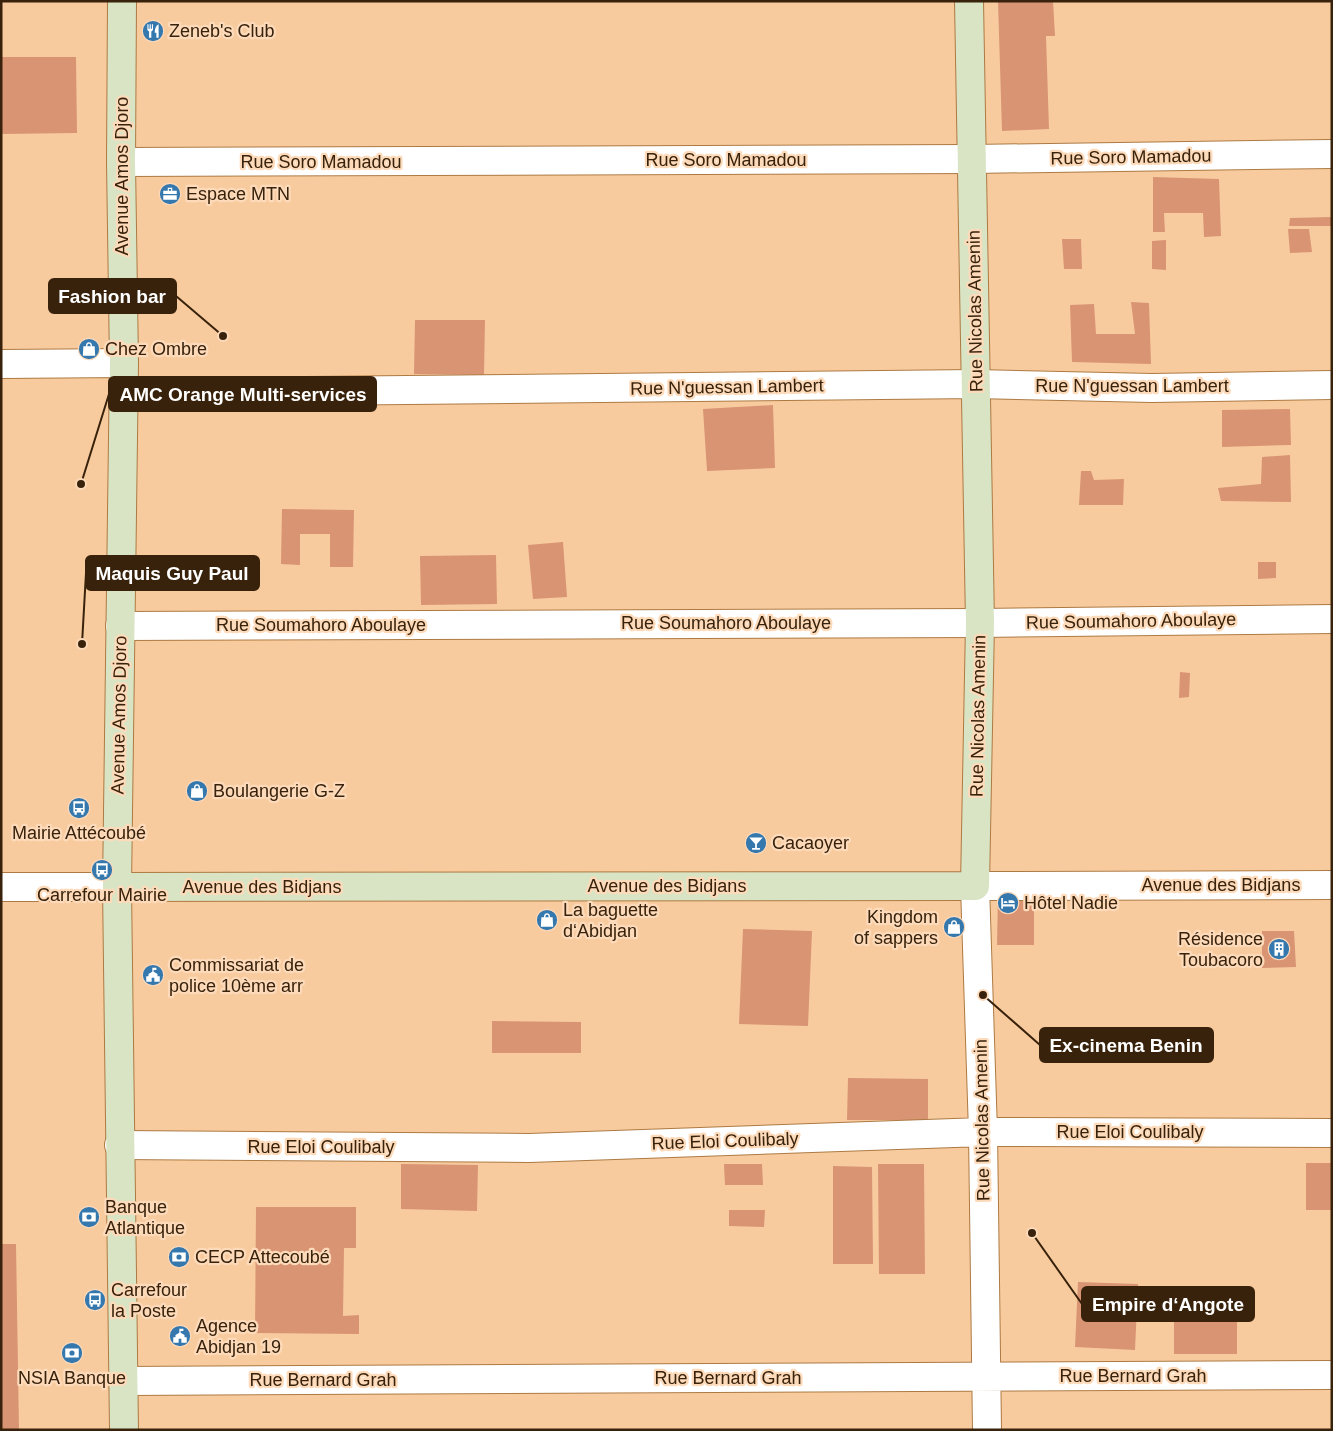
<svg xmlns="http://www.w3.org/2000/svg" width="1333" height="1431" font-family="Arial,sans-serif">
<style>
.building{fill:#d99473}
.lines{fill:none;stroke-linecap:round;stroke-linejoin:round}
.street-casing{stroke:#ad7a43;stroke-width:30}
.secondary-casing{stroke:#ad7a43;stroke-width:30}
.street{stroke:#fff;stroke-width:28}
.secondary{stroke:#d9e4c5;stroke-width:28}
.labels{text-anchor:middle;stroke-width:4.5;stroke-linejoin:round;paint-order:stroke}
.poi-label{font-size:18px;fill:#38220b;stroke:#fddaba;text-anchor:start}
.street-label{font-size:18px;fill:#38220b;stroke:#fddaba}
.leader{fill:none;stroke:#38220b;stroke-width:2}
.callout-dot{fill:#38220b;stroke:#fddaba;stroke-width:2}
.callout{fill:#38220b;stroke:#38220b;stroke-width:2}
.callout-label{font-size:19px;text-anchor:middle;font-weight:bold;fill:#fff}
</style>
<rect width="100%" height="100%" fill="#f8cb9f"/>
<path class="building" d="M998,1H1053L1055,36H1046L1049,129L1002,131Z
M1,57H76L77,133L1,134Z
M1153,177L1219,179L1221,236L1204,237L1203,213H1164L1165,232H1153Z
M1332,217V226H1289L1290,218Z
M1288,229H1309L1312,252L1290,253Z
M1062,239H1081L1082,269H1064Z
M1166,240V270L1152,269V241Z
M1131,302L1149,303L1151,364L1072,362L1070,305L1094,304L1096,334H1135Z
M415,320H485L484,375L414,374Z
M773,405L775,468L707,471L703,409Z
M1290,409L1291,445L1222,447V410Z
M1290,455L1291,502L1221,501L1218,488L1261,484L1262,457Z
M1081,471H1091L1094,480L1124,479L1123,505H1079Z
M282,509L354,510L353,567H330V534H300V565L281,564Z
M563,542L567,597L533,599L528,545Z
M496,555L497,604L421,605L420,556Z
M1258,562H1276V578L1258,579Z
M1180,672L1190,673L1189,697L1179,698Z
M998,894H1034V945H997Z
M743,929L812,931L808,1026L739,1024Z
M1262,931H1294L1296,967L1262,968Z
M492,1021L581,1022V1053H492Z
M848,1078L928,1079V1120H847Z
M1306,1163H1332V1210H1306Z
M401,1164L478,1165L477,1211L401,1209Z
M724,1164H762L763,1185H725Z
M878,1164H924L925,1274H879Z
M833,1166L872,1167L873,1264H833Z
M256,1207H356V1248H344L343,1316L359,1315V1334L255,1333Z
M729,1210H765L764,1227L729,1226Z
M1,1244H16L19,1430H1Z
M1078,1282L1138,1284L1135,1350L1075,1347Z
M1174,1316H1237V1354H1174Z"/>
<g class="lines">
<g class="street-casing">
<path id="street" d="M121,162L973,159L1332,154
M1,364L124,363
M123,393L976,384L1152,388L1332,385
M120,626L980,623L1332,619
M1,887H117
M119,1145L529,1148L983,1132L1332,1133
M124,1381L1332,1375
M987,1430L983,1132L975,886L1332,885"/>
</g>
<g class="secondary-casing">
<path id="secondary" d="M122,1L121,162L124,363L117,887L124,1430
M117,887L975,886L980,623L969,1"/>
</g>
<use href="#street" class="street"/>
<use href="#secondary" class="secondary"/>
</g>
<defs>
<g id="restaurant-disc" transform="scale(1.125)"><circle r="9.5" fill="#3578ae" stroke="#fddaba"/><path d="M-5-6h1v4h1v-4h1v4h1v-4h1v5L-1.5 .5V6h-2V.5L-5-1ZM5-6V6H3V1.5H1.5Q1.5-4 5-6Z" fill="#fff"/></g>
<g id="office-disc" transform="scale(1.125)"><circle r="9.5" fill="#3578ae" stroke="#fddaba"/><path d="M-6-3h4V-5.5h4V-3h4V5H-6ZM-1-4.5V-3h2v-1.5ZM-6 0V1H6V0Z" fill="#fff"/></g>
<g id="shop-disc" transform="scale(1.125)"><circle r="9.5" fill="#3578ae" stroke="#fddaba"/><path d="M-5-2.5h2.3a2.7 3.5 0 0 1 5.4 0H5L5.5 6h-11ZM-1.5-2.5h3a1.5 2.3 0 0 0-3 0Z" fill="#fff"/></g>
<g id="bus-disc" transform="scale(1.125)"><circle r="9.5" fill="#3578ae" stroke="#fddaba"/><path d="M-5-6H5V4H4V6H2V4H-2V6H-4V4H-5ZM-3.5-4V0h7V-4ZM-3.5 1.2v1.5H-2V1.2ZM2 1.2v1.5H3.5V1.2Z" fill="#fff"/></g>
<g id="bar-disc" transform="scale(1.125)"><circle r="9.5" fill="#3578ae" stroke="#fddaba"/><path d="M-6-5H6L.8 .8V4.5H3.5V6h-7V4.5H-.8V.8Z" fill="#fff"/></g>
<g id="hotel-disc" transform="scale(1.125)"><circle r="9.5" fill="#3578ae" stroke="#fddaba"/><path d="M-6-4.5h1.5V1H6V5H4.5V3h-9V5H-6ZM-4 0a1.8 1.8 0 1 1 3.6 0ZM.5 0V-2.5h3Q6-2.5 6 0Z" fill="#fff"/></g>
<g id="building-disc" transform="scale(1.125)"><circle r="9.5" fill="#3578ae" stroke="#fddaba"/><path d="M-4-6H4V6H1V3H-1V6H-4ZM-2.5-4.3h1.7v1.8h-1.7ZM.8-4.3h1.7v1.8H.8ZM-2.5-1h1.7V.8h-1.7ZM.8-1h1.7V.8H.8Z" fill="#fff"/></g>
<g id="civic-disc" transform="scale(1.125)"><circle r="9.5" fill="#3578ae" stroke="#fddaba"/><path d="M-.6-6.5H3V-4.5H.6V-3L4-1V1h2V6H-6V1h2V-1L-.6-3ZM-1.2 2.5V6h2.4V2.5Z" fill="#fff"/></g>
<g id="bank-disc" transform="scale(1.125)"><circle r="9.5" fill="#3578ae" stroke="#fddaba"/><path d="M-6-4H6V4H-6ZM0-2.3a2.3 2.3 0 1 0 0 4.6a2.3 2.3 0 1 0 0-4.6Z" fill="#fff"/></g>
</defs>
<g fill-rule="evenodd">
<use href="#restaurant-disc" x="153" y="31"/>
<use href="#office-disc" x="170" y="194"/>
<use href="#shop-disc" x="89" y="349"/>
<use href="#shop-disc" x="197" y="791"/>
<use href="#bus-disc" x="79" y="808"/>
<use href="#bar-disc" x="756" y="843"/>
<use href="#bus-disc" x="102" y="870"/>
<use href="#hotel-disc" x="1008" y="903"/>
<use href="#shop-disc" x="547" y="920"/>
<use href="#shop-disc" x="954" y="927"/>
<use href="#building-disc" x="1279" y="949"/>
<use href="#civic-disc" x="153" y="975"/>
<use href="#bank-disc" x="89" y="1217"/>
<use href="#bank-disc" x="179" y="1257"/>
<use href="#bus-disc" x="95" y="1300"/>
<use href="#civic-disc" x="180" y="1336"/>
<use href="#bank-disc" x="72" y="1353"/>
</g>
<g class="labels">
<g class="poi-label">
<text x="169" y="37">Zeneb's Club</text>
<text x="186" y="200">Espace MTN</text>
<text x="105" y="355">Chez Ombre</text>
<text x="213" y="797">Boulangerie G-Z</text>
<text x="79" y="839" text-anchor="middle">Mairie Attécoubé</text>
<text x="772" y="849">Cacaoyer</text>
<text x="102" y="901" text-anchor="middle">Carrefour Mairie</text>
<text x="1024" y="909">Hôtel Nadie</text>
<text x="563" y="916">La baguette<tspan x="563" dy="21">d‘Abidjan</tspan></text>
<text x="938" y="923" text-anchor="end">Kingdom<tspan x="938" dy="21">of sappers</tspan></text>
<text x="1263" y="945" text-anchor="end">Résidence<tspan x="1263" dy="21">Toubacoro</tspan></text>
<text x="169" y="971">Commissariat de<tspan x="169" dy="21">police 10ème arr</tspan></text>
<text x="105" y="1213">Banque<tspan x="105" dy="21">Atlantique</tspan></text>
<text x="195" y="1263">CECP Attecoubé</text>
<text x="111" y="1296">Carrefour<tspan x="111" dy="21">la Poste</tspan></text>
<text x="196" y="1332">Agence<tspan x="196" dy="21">Abidjan 19</tspan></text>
<text x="72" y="1384" text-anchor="middle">NSIA Banque</text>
</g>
<g class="street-label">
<text transform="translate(1131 157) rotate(-1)" y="6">Rue Soro Mamadou</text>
<text x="726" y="166">Rue Soro Mamadou</text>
<text x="321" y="168">Rue Soro Mamadou</text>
<text transform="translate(122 176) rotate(-90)" y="6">Avenue Amos Djoro</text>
<text transform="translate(975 311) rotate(-91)" y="6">Rue Nicolas Amenin</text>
<text x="1132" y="392">Rue N'guessan Lambert</text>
<text transform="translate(727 387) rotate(-1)" y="6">Rue N'guessan Lambert</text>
<text transform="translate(1131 621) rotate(-1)" y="6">Rue Soumahoro Aboulaye</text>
<text x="726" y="629">Rue Soumahoro Aboulaye</text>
<text x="321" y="631">Rue Soumahoro Aboulaye</text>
<text transform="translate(119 715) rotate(-89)" y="6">Avenue Amos Djoro</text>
<text transform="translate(978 716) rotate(-89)" y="6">Rue Nicolas Amenin</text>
<text x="1221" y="891">Avenue des Bidjans</text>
<text x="667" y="892">Avenue des Bidjans</text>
<text x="262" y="893">Avenue des Bidjans</text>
<text transform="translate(982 1120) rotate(-91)" y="6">Rue Nicolas Amenin</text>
<text x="1130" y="1138">Rue Eloi Coulibaly</text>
<text transform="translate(725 1141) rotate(-2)" y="6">Rue Eloi Coulibaly</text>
<text x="321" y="1153">Rue Eloi Coulibaly</text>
<text x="1133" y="1382">Rue Bernard Grah</text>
<text x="728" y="1384">Rue Bernard Grah</text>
<text x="323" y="1386">Rue Bernard Grah</text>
</g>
</g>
<path class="leader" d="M223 336L176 296M81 484L109 394M82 644L86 573M983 995L1040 1045M1032 1233L1082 1304"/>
<g class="callout-dot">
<circle cx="223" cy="336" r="5"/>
<circle cx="81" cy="484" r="5"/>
<circle cx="82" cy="644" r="5"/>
<circle cx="983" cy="995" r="5"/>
<circle cx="1032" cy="1233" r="5"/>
</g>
<g class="callout">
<rect x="49" y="279" width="127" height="34" rx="5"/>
<rect x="109" y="377" width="267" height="34" rx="5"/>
<rect x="86" y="556" width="173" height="34" rx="5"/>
<rect x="1040" y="1028" width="173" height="34" rx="5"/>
<rect x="1082" y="1287" width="172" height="34" rx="5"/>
</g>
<g class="callout-label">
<text x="112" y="303">Fashion bar</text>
<text x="243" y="401">AMC Orange Multi-services</text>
<text x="172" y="580">Maquis Guy Paul</text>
<text x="1126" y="1052">Ex-cinema Benin</text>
<text x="1168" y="1311">Empire d‘Angote</text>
</g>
<rect width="1333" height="1431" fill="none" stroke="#38220b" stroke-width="5"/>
</svg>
